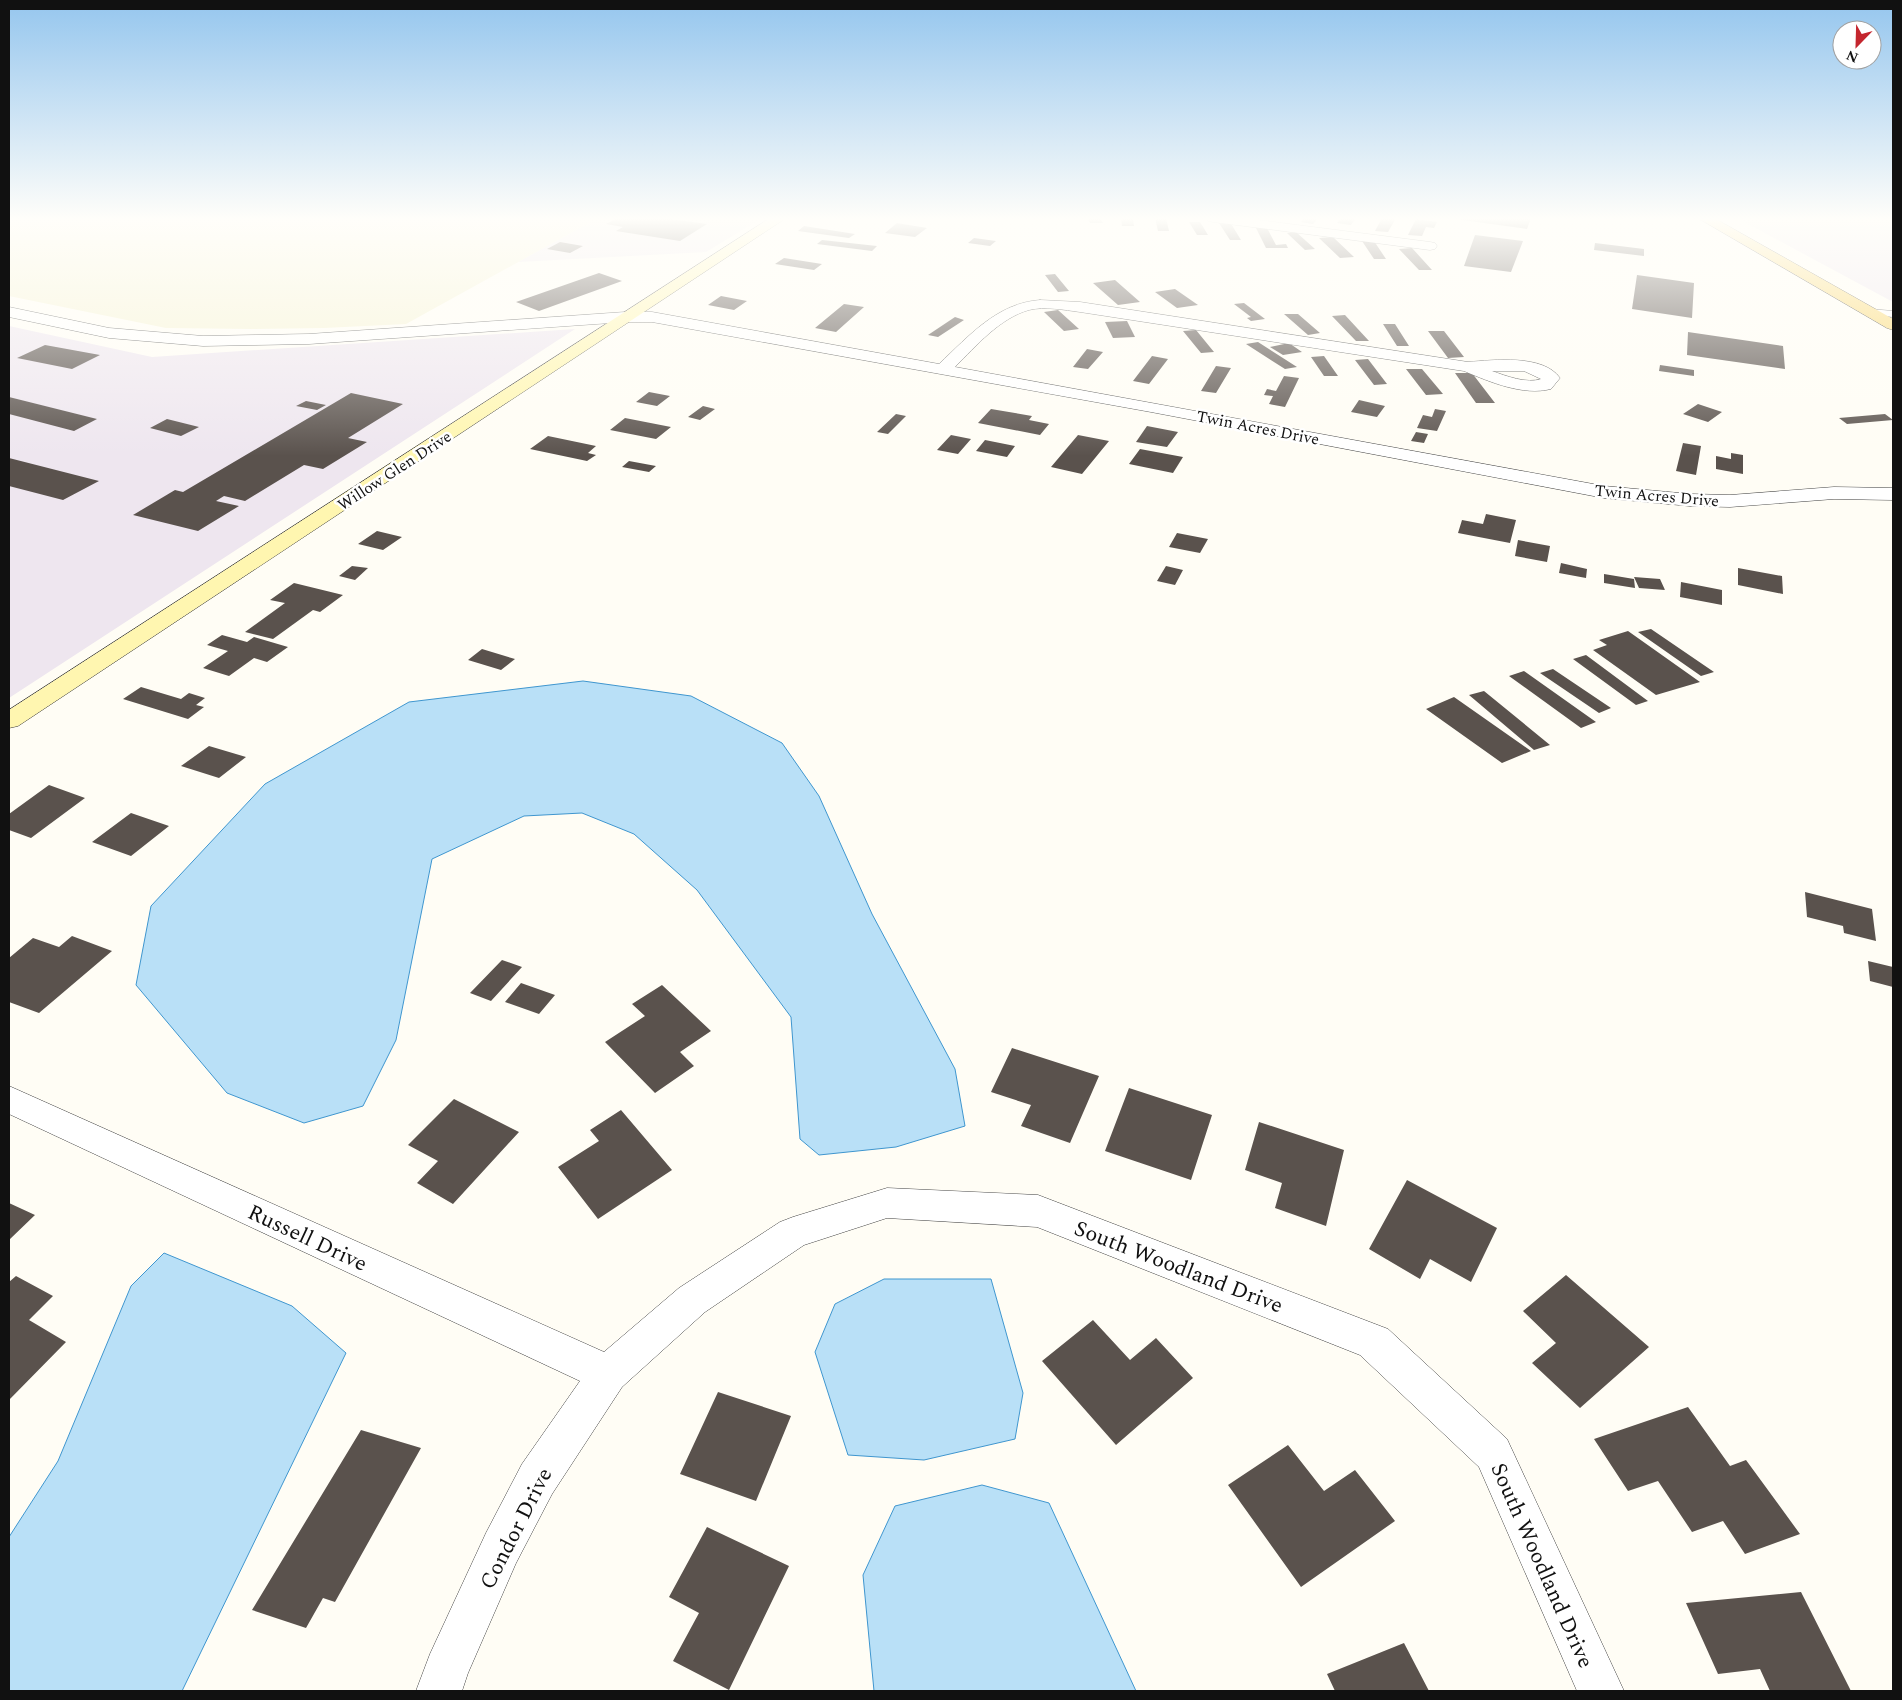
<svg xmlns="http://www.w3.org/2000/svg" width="1902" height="1700" font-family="Spectral,serif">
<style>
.industrial{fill:#eee6ef}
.farmland{fill:#f6f3d4}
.water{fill:#b9e0f7;stroke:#3f96cf}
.building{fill:#5a524d}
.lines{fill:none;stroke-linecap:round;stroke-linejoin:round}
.service-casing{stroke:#444;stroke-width:1}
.minor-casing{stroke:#444;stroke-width:1}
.secondary-casing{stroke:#333;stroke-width:1}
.primary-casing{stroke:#222;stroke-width:1}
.service{fill:#fff;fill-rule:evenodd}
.minor{fill:#fff;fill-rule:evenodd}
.secondary{fill:#fff6b0;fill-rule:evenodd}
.primary{fill:#f9d66b;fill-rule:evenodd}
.labels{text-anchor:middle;stroke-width:5;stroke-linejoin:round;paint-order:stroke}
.far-street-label{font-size:16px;fill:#111;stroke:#fff}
.near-street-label{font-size:22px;fill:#111;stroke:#fff}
</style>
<rect width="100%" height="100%" fill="#fffdf5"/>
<path class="industrial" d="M598,218H762L706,252L518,262Z
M1737,218H1893V302Z
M9,326L152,357L575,329L9,698Z"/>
<path class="farmland" d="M9,218H598L406,324L324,328L252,329L166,328L9,296Z"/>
<path class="water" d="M583,681L691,696L782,743L819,796L872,914L955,1069L965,1126L896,1147L819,1155L800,1139L791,1017L697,890L634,834L582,813L524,816L432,859L396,1040L363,1106L304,1123L227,1093L136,985L151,906L265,784L409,702Z
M164,1253L292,1306L346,1353L182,1691H9V1537L58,1461L131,1286Z
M884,1279H991L1023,1393L1015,1439L924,1460L848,1455L815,1352L835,1304Z
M982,1485L1049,1503L1136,1691H874L863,1575L895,1506Z"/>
<path class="building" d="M618,218H664L707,224L680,241L616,231L623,227L606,224Z
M1087,218H1100L1103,223H1090Z
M1121,218H1133L1134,226H1122Z
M1155,218H1166L1169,231H1158Z
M1304,218H1318L1313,224L1301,222Z
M1341,218H1356L1351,225L1337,223Z
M1382,218H1396L1388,232L1375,231Z
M1448,218H1531L1527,229Z
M1416,219L1437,222L1434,228L1426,227L1422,236L1408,235Z
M1189,222H1200L1208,235H1197Z
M1230,222L1241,240H1230L1219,223Z
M897,223L927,228L915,237L885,233Z
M804,226L855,234L849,238L798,231Z
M1256,228H1267L1276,245L1286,244L1288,248H1266Z
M1296,232L1315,249L1305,250L1287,233Z
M1475,235L1523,241L1511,272L1464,266Z
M1333,237L1354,257L1340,258L1319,238Z
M974,238L996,241L990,246L968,243Z
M822,240L877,246L872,251L817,244Z
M1362,241H1374L1386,259H1374Z
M560,242L583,246L570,253L547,249Z
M1595,243L1644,249V256L1594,250Z
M1412,248L1432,270H1419L1399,249Z
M784,258L822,264L814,270L775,264Z
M599,273L622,281L539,311L516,302Z
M1055,274L1069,291L1058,292L1045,275Z
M1637,275L1694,283L1692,318L1632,309Z
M1115,280L1140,302L1118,305L1093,283Z
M1175,289L1198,305L1177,308L1155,292Z
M721,296L747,301L734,310L708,305Z
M1244,303L1265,319L1251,321L1247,318L1251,317L1234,304Z
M844,304L864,307L836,332L815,328Z
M1058,310L1079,329L1064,331L1044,312Z
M1284,314H1298L1320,333L1308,335Z
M1345,315L1369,341H1356L1332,316Z
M955,317L964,320L938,337L928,335Z
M1127,321L1135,337L1113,338L1105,322Z
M1383,324H1395L1409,346H1397Z
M1196,330L1214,352L1201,353L1183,331Z
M1428,331H1444L1464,357L1448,358Z
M1688,332L1783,346L1785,369L1687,355Z
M1258,342L1297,367L1285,369L1246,344Z
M1289,343L1302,352L1283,355L1270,347Z
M45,345L100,355L72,369L17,358Z
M1087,349L1103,352L1088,369L1073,367Z
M1152,356L1168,359L1149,384L1133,381Z
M1324,356L1338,376H1324L1311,357Z
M1368,359L1387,384L1374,385L1355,360Z
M1660,365L1694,370V376L1659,371Z
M1216,366L1231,368L1216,393L1201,391Z
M1406,369H1422L1443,394L1426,395Z
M1455,373H1472L1495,403H1476Z
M1284,376L1299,378L1285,407L1269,404L1273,396L1264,395L1267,389L1276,391Z
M649,392L670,396L657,406L636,402Z
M351,393L403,404L348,438L367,442L323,469L304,465L245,501L224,496L216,501L239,506L198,531L133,515L175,490L183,492Z
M9,397L97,419L74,431L9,414Z
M1359,400L1385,406L1377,417L1351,412Z
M306,401L326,405L317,410L296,406Z
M1698,404L1722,412L1708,422L1683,414Z
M703,406L715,409L700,420L688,417Z
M991,409L1032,416L1029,420L1049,424L1040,435L978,423Z
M1435,409L1446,411L1437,431L1417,428L1423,415L1432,417Z
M896,414L906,416L888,434L877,432Z
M1885,414L1893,420L1847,424L1839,418Z
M625,418L671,427L656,439L610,430Z
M167,419L199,427L181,436L150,428Z
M1147,426L1178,432L1167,447L1136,442Z
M1416,432L1428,434L1424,443L1411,441Z
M951,435L971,439L958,454L937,450Z
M1078,435L1109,441L1082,474L1051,467Z
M548,436L596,446L588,453L596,455L587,461L530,449Z
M985,440L1015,446L1007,457L976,451Z
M1683,443L1701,446L1696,475L1676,471Z
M1140,449L1183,457L1173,473L1129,464Z
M1731,453L1743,455V474L1716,469V456L1731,459Z
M9,458L99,481L63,500L9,486Z
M629,461L656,466L649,472L622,467Z
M1486,514L1516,520L1510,543L1458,533L1462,520L1483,524Z
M377,531L402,537L383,550L358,544Z
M1177,533L1208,539L1200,553L1169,547Z
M1518,540L1550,546L1547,562L1515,556Z
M1561,563L1587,569L1586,578L1559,573Z
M352,566L368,568L355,580L339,576Z
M1166,566L1183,570L1175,585L1157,581Z
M1738,568L1782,576L1783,594L1738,585Z
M1604,574L1634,579L1635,588L1604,583Z
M1634,577L1660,579L1665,590L1639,588Z
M1681,582L1722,590V605L1680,597Z
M294,583L343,595L320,612L313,610L273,639L245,632L285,603L270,600Z
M1651,629L1714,672L1701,676L1638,632Z
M1628,631L1700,682L1656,695L1593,650L1607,645L1599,640Z
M222,635L247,642L254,637L288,647L267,662L254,658L229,676L203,668L228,651L207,645Z
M482,649L515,659L501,670L468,660Z
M1586,655L1648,701L1636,705L1573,659Z
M1553,669L1611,708L1599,713L1540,673Z
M1524,671L1596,722L1581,728L1509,676Z
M141,687L181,699L189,693L205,698L196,705L204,707L188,719L123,699Z
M1484,691L1550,745L1534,750L1469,695Z
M1454,697L1531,751L1502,763L1426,709Z
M209,746L246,757L219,778L181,766Z
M49,785L85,798L31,838L9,830V814Z
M131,813L169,826L131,856L92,842Z
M1805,892L1872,909L1876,941L1844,933L1843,926L1807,917Z
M72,936L112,951L39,1013L9,1002V958L33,938L59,947Z
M502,960L522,967L491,1001L470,993Z
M1868,961L1893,967V987L1870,981Z
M521,983L555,995L539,1014L505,1002Z
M662,985L711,1031L680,1052L694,1066L655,1093L605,1042L645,1016L632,1004Z
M1012,1048L1099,1076L1070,1143L1021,1126L1031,1105L991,1092Z
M1129,1088L1212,1115L1191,1180L1105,1151Z
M454,1099L519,1132L453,1204L417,1183L438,1161L408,1145Z
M621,1110L672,1170L598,1219L558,1167L599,1141L590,1130Z
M1259,1122L1344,1150L1326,1226L1275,1208L1282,1183L1245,1170Z
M1407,1180L1497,1228L1471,1282L1430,1259L1420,1279L1369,1249Z
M9,1203L35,1215L9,1240Z
M1566,1275L1649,1347L1580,1408L1532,1363L1556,1343L1523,1311Z
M16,1276L53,1296L29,1320L66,1342L9,1400V1282Z
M1093,1320L1130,1360L1156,1338L1193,1378L1116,1445L1042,1361Z
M718,1392L791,1416L756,1501L680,1474Z
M1688,1407L1730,1466L1746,1460L1800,1534L1745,1554L1723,1521L1692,1532L1658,1481L1628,1491L1594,1439Z
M361,1430L421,1448L335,1602L323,1598L306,1628L252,1610Z
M1288,1445L1324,1491L1355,1470L1395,1521L1301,1587L1228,1485Z
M707,1527L789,1566L729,1690L673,1661L699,1613L669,1597Z
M1801,1592L1851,1691H1770L1760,1669L1718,1674L1686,1603Z
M1404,1643L1429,1691H1335L1327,1674Z"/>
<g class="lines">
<g class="service-casing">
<path id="service" d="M766,218H780L781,219L777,222Z
M1870,309L1893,311V317L1866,314L1865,312Z"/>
</g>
<g class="minor-casing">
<path id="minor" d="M1207,218H1242L1430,242L1435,243L1437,246L1435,249L1430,250L1213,222L1208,221Z
M1040,300L1080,302L1468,362C1494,360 1543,354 1560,378L1551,389C1523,396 1490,382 1464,371L1080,312C1064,310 1045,306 1029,310C1000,318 976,346 955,367L1604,486L1690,494L1730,495L1834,487L1893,488V500L1834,499L1730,507L1690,506L1604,498L1151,412L652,322H625L309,344L203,346L109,338L9,317V307L109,328L203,336L309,334L625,312H652L939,364C969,336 997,303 1040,300ZM1492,371H1524L1541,379C1527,384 1506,376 1492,371Z
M9,1086L604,1352L679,1288L780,1222L793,1217L887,1188L1038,1195L1051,1200L1388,1329L1507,1439L1624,1691H1577L1479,1467L1360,1355L1037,1227L887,1218L804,1245L705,1312L622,1387L552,1494L516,1563L468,1673L462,1691H416L430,1654L486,1533L522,1464L580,1381L9,1114Z"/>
</g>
<g class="secondary-casing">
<path id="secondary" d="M770,218H786L18,726L9,728V710Z"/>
</g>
<g class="primary-casing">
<path id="primary" d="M1698,218H1714L1893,319V330L1887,328Z"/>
</g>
<use href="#service" class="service"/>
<use href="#minor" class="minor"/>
<use href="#secondary" class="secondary"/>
<use href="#primary" class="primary"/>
</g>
<linearGradient id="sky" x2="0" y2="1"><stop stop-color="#95c6ee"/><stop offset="0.48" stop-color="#fffefa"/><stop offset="1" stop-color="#fffefa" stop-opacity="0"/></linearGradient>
<rect width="1902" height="456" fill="url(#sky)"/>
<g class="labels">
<g class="far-street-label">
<text transform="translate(1258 427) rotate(11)" y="6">Twin Acres Drive</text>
<text transform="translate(394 470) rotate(-33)" y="6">Willow Glen Drive</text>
<text transform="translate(1657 495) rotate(5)" y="6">Twin Acres Drive</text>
</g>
<g class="near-street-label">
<text transform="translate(308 1237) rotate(25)" y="8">Russell Drive</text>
<text transform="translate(1179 1266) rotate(21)" y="8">South Woodland Drive</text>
<text transform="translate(515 1528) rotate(-63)" y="8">Condor Drive</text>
<text transform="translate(1543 1565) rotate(66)" y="8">South Woodland Drive</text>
</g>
</g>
<rect width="1902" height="1700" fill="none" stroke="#111111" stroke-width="20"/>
<g transform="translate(1857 45) rotate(203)"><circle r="24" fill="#ffffff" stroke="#a0a0a0"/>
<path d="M0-4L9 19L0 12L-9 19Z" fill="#c4262e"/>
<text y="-8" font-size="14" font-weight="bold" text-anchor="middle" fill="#111111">N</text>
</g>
</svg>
